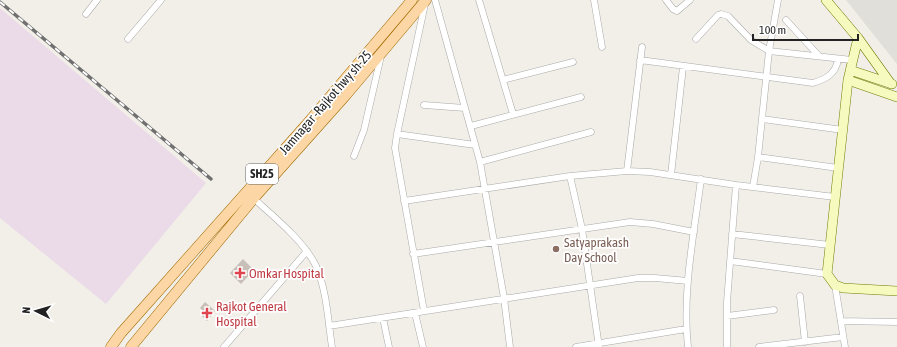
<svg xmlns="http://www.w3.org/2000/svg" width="897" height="347" font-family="'Asap Condensed',sans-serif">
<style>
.industrial{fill:#ebdbe8}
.airport{fill:#e1dfda}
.building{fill:#c7bfb8}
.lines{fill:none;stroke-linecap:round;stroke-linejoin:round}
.street-casing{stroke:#a9a9a9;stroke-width:7}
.secondary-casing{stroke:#707d05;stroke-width:10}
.primary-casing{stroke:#a06b00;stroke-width:11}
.street{stroke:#fff;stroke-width:6}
.secondary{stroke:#f7fabf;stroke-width:9}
.primary{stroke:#fcd6a4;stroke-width:10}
.rail-casing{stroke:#707070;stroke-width:3.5}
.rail{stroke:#fff;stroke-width:2;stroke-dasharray:6;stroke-linecap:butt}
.education-dot{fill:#8d6e63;stroke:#fff;stroke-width:1.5}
.health-dot{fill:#e0444e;stroke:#fff;stroke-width:1.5}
.labels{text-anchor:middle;stroke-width:3.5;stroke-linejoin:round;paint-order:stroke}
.shield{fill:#fff;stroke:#646464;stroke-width:1}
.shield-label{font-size:12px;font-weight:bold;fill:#222}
.street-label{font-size:13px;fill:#222;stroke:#fff}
.education-label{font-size:13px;fill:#785e54;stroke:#fff;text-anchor:start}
.health-label{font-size:13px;fill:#be3a42;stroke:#fff;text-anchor:start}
</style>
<rect width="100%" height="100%" fill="#f2efe9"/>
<path class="industrial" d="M0,8L206,183L106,304L0,218Z"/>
<path class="airport" d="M846,0H897V64Z"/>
<path class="building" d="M243,259L254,270L241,284L230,273Z
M205,302L215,311L207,321L201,315L204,312L200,308Z"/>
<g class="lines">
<g class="street-casing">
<path id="street" d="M435,0L480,162L504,298L510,347
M479,0L513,114
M594,0L602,47
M666,0L673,9L677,11L690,0
M86,14L97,0
M786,20L819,56
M128,39L161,0
M696,39L718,15L721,14L728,16L751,40L769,51L852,60
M640,60L813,83C826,79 836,74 838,59
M503,80L573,62
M424,105L465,108
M762,119L843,130
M471,126L581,97
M397,134L475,145
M354,156L364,130L381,56
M758,157L838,168
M480,162L591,132
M627,171L642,47
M671,175L683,67
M570,176L582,229L599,347
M753,187L758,157L769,51L778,0
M252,197C273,216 304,241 316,266C327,291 328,321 332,347
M404,201L570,176L627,171L650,172L736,185L835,197
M732,234L830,245
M413,254L630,222L653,224L694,232
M730,261L827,274
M835,285L845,347
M800,296L805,342
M424,311L395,148L397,134L425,4
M415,313L423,347
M727,316L774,310
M383,318L389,347
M841,321L897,322
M329,326L638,278H655L688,281
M224,347L307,251
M576,347L686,329
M688,347C682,292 694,234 701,179
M727,347V302L736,185
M759,347L843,337"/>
</g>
<g class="secondary-casing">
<path id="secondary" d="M826,0L858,38L891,84
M858,38L848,80L827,274L835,285L843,288L897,291
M850,70L892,84
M848,80L897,97"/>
</g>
<g class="primary-casing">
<path id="primary" d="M111,347L121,333L306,125L412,0
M131,347L254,198L346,95L426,0"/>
</g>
<use href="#street" class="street"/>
<use href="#secondary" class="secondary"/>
<use href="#primary" class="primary"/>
<g class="rail-casing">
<path id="rail" d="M0,2L211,179"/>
</g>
<use href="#rail" class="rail"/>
</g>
<circle class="education-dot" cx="556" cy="249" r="4"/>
<g class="health-dot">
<path d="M238 267h4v4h4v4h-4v4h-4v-4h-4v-4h4z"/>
<path d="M205 307h4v4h4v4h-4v4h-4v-4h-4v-4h4z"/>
</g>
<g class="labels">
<rect class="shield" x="246" y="164" width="32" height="20" rx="3"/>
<g class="shield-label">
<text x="262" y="178">SH25</text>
</g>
<g class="street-label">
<text transform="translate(325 102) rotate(-49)" y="5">Jamnagar -Rajkot hwy sh-25</text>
</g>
<g class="education-label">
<text x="564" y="247">Satyaprakash<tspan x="564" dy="15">Day School</tspan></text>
</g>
<g class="health-label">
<text x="249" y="278">Omkar Hospital</text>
<text x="216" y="311">Rajkot General<tspan x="216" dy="15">Hospital</tspan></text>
</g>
</g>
<g transform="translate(36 311) rotate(275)" stroke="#ffffff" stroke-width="3" paint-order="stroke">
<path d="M0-3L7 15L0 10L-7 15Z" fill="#222222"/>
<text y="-6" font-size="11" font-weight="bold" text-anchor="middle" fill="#222222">N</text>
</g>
<path d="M753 34v6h105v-6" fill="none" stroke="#222222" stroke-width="2"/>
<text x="759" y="34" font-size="12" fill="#222222" stroke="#ffffff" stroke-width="3" paint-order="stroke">100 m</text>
</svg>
